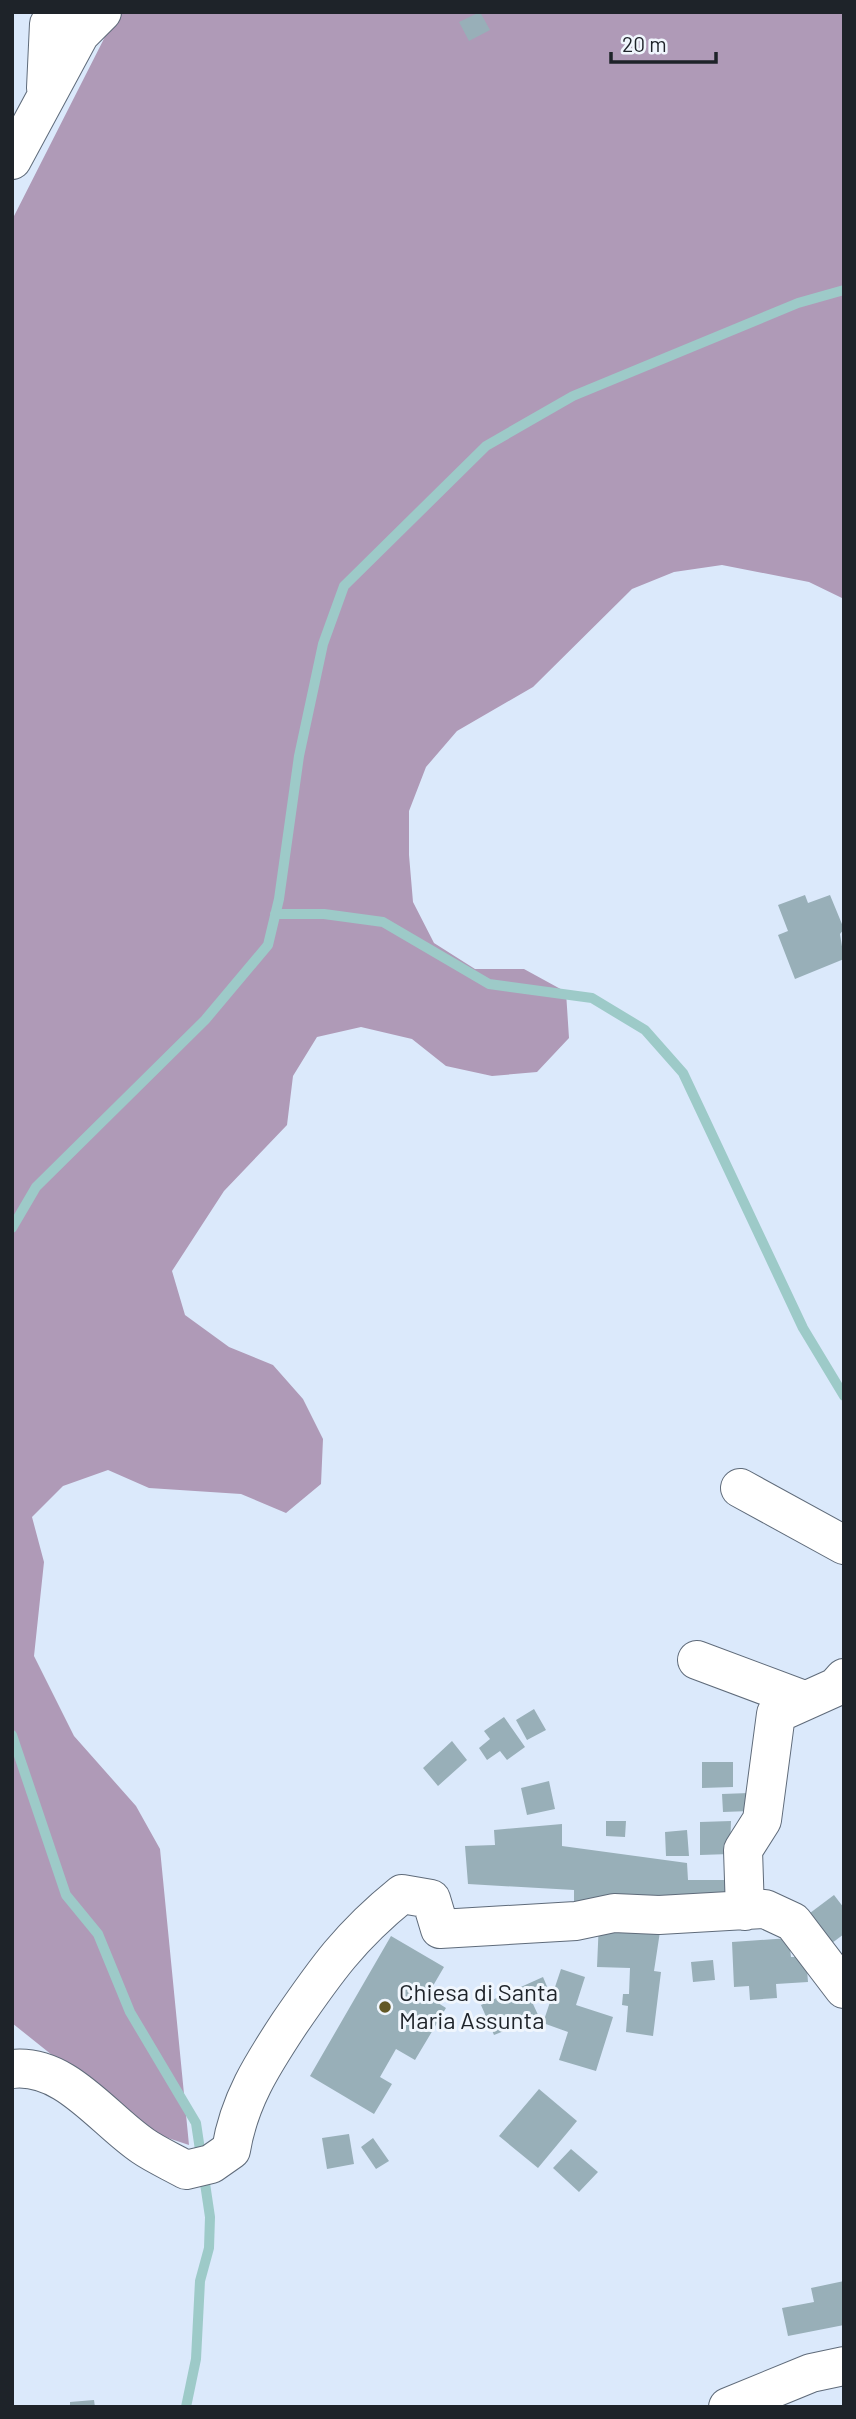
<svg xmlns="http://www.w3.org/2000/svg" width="856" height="2419" font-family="Barlow,sans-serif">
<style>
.forest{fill:#af9ab7}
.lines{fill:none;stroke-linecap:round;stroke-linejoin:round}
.stream{stroke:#9dcac8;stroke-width:10}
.building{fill:#98afb8}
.minor-casing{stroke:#5f6b7a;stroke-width:40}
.minor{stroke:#fff;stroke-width:38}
.poi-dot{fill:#625825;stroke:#f0f6fd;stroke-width:2.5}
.labels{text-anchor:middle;stroke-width:6;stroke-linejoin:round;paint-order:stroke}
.poi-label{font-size:24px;fill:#1e2329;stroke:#f0f6fd;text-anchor:start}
</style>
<rect width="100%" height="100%" fill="#dbe9fb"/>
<path class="forest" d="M121,12H844V599L809,582L722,565L674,572L632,589L533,687L457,731L426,767L409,811V855L413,902L434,943L475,969H524L566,992L569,1038L537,1072L492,1076L446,1066L412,1039L361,1027L317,1037L293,1076L287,1125L224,1191L172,1271L185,1315L229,1347L273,1365L303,1399L323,1439L321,1484L286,1513L241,1494L149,1488L108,1470L63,1486L32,1517L44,1562L34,1656L74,1736L136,1806L160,1849L189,2145L147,2131L12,2023V220L114,19Z"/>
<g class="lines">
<path class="stream" d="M275,914H324L383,922L489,984L592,998L645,1030L683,1073L803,1328L844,1396
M12,1228L36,1187L205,1020L268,945L279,899L299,756L323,644L344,586L486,446L573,396L798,303L844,290
M12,1735L66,1895L98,1934L130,2012L196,2123L210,2217L209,2248L200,2281L196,2359L186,2407"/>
</g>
<path class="building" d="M480,12L490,30L469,41L459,22Z
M805,895L808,903L830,895L844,929L840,934L844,959L795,979L778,935L788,931L778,905Z
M534,1709L546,1730L527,1740L516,1720Z
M504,1717L525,1747L507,1760L500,1751L487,1760L479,1748L490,1739L484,1731Z
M452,1741L467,1760L438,1786L423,1768Z
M702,1762H733V1787L702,1788Z
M549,1781L555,1809L527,1815L521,1788Z
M749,1793L750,1811L723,1812L722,1794Z
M606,1821H626L625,1837L606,1836Z
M731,1821L730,1854L700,1855V1822Z
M562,1824V1846L687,1863L688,1880H729L733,1905L574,1909V1890L468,1884L465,1846L495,1845L494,1830Z
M687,1830L689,1856H666L665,1832Z
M834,1895L844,1908V1934L828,1946L806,1916Z
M599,1921L661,1925L654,1971L661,1972L653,2036L626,2032L628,2006L622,2005L623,1994H629L630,1968L597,1967Z
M391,1936L444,1967L427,1996L446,2008L415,2060L396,2049L380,2077L392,2084L374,2114L310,2076Z
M789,1938L791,1957H806L808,1982L776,1984L777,1998L750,2000L749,1986L734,1987L732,1942Z
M713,1960L715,1980L693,1982L691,1962Z
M561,1969L585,1977L576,2005L613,2017L596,2071L559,2060L568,2032L543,2023Z
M543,1977L551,1996L533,2004L539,2017L494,2035L481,2005Z
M539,2089L577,2121L538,2168L499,2136Z
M349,2134L354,2164L327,2169L322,2138Z
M373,2138L389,2161L376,2169L361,2147Z
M571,2149L598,2172L579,2192L553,2168Z
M844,2281V2325L788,2336L782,2308L814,2302L811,2288Z
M94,2400L95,2407H70V2402Z"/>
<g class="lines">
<g class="minor-casing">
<path id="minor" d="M46,88L49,24L57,12
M12,160L80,34L102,12
M740,1488L844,1545
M697,1660L804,1700
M745,1911L743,1850L762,1820L776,1714L836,1687L844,1678
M12,2069C65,2063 103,2119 143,2146C156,2155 172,2162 186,2170L211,2164L231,2150C239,2101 262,2065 289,2024C326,1970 350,1936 402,1894L431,1899L440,1929L576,1921L614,1913L659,1915L765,1909L793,1922L844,1989
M728,2407L811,2373L844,2366"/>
</g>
<use href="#minor" class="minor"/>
</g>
<circle class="poi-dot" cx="385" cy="2007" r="7"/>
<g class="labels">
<g class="poi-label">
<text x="399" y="2001">Chiesa di Santa<tspan x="399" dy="28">Maria Assunta</tspan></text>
</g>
</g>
<rect width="856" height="2419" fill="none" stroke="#1e2329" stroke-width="28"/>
<path d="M611 52v10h105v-10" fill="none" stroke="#1e2329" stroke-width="3.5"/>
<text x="622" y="52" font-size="21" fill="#1e2329" stroke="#f0f6fd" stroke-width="5" paint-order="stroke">20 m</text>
</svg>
